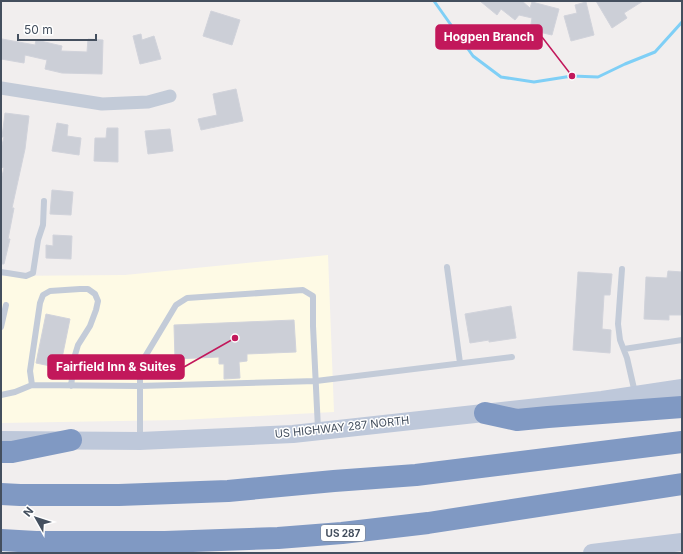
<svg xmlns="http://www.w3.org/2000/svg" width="683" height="554" font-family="Inter,sans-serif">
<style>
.commercial{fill:#fefae5}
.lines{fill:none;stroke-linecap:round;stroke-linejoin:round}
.stream{stroke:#7fcff6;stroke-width:3}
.building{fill:#cccfd7;stroke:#d1d3db}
.lane{stroke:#c3cbd8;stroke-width:6}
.street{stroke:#c3cbd8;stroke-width:13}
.secondary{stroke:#bec8da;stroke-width:18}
.highway{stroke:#8099c3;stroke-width:22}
.labels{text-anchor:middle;stroke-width:3;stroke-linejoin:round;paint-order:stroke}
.shield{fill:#fff;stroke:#7c848e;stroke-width:1}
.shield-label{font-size:10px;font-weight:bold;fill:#444f5e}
.street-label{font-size:11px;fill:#444f5e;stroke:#fff}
.leader{fill:none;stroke:#c2185b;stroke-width:1.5}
.callout-dot{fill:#c2185b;stroke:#fff;stroke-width:1.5}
.callout{fill:#c2185b;stroke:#c2185b;stroke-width:1.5}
.callout-label{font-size:12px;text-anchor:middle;font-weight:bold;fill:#fff}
</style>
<rect width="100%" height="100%" fill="#f1eeee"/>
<path class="commercial" d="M328,255L334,412L180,420L1,423V276L125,275Z"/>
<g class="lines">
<path class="stream" d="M434,1L473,56L501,77L534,82L572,76L598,77L625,64L655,52L682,22"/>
</g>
<path class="building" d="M480,1H522L530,8L532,2L559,9L552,35L530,30L532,18L519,15L515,20L501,9L497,15Z
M596,1H643L624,13L627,18L612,28Z
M586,2L594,35L571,41L564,16L577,13L575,5Z
M211,11L240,20L232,45L203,36Z
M141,34L142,40L154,36L161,59L140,64L133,36Z
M2,39L35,45L36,40L62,46L61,51L87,52L88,39L103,40L102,74L62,73L45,69L47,60L25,55L24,63L1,59V45Z
M236,89L243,121L201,130L198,119L217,115L213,94Z
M5,113L29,116L25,149L12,208H14L8,239H10L4,264H1V180L4,168L1,167V149L4,137H2Z
M57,123L68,125L67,136L81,138L79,155L52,151Z
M107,128H118V162L94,161L95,138H106Z
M170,129L173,151L148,154L145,131Z
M52,190L73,192L71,215L50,214Z
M53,235L72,236L71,259L46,258V245L53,246Z
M668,271L682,272V315H669V320L644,319L646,277L667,278Z
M578,272L612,274L610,295H604L602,329L611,330L610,353L573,350Z
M511,306L516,338L489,342V340L470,343L465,314Z
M46,314L70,319L60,368L36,363Z
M294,320L296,352L247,354V361L239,362L240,378L224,379V364H219V357L175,359L174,325Z"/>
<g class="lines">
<path class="lane" d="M447,267L460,363
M622,269L618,324L620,340L627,358L635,393
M1,272L26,276L33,273L38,240L43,225L44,201
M1,327L6,305
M624,349L682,340
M32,385L30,371L40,303L43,295L50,291L80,289H88L95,294L98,301L96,310L90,326L78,345L75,355L71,386
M1,395L15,392L32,385L139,386L316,381L512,357
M140,439V365L176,305L187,298L303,290L313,296V326L318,429"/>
<path class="street" d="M1,88L102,104L148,102L170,96"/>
<path class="secondary" d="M1,440L140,441L293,434L602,400L682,388
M592,553L682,542"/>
<path class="highway" d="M485,413L517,420L548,417L682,407
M1,452H12L71,440
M1,494L20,495H119L228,491L334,481L416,475L682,442
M1,540L36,542H165L278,538L342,533L428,523L682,484"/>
</g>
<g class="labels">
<rect class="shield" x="321" y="525" width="44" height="16" rx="3"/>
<g class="shield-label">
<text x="343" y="537">US 287</text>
</g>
<g class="street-label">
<text transform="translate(342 427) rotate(-6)" y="4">US HIGHWAY 287 NORTH</text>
</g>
</g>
<path class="leader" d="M572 76L542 37M235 338L184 367"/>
<g class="callout-dot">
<circle cx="572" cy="76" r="4"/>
<circle cx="235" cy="338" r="4"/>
</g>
<g class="callout">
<rect x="436" y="25" width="106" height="24" rx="4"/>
<rect x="48" y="355" width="136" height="24" rx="4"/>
</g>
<g class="callout-label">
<text x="489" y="41">Hogpen Branch</text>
<text x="116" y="371">Fairfield Inn &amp; Suites</text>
</g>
<rect width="683" height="554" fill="none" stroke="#444f5e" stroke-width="4"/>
<g transform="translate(36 518) rotate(309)" stroke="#ffffff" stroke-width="3" paint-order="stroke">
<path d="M0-3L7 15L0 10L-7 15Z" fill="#444f5e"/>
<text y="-6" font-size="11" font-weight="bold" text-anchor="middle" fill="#444f5e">N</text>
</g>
<path d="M18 34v6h78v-6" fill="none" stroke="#444f5e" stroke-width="2"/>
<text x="24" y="34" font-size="12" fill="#444f5e" stroke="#ffffff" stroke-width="3" paint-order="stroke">50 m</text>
</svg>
